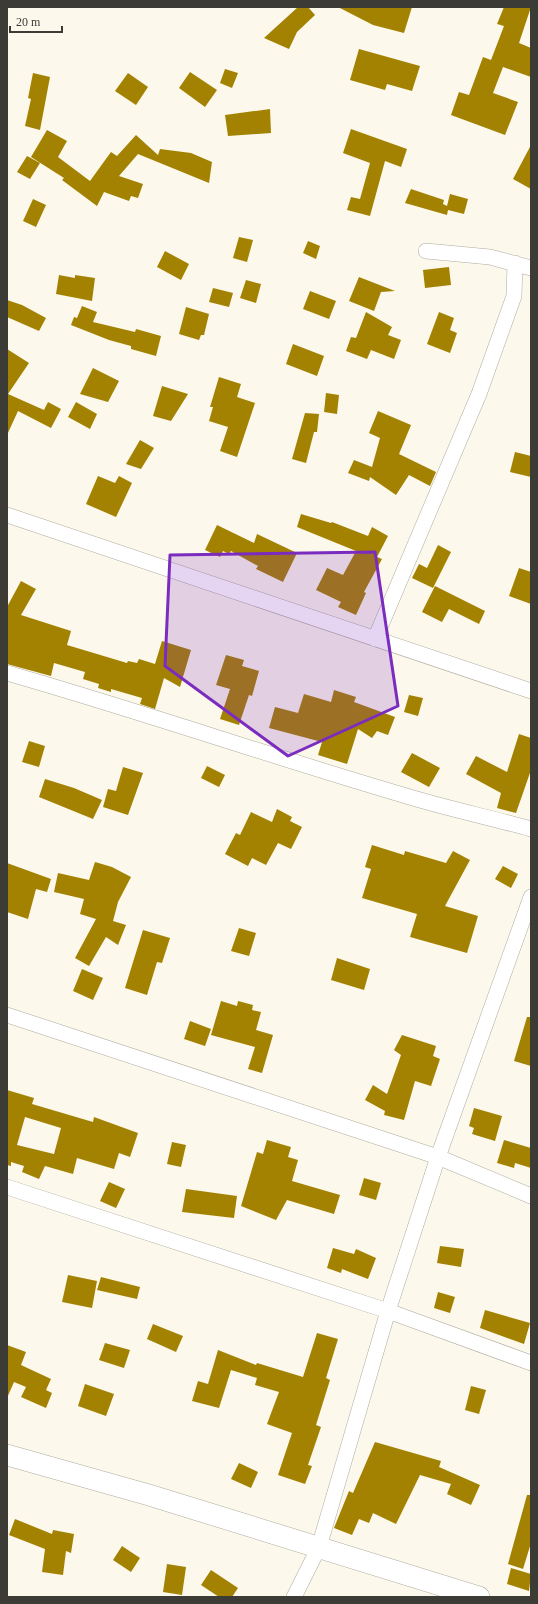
<svg xmlns="http://www.w3.org/2000/svg" width="538" height="1604" font-family="Georgia,serif">
<style>
.building{fill:#a48201;fill-rule:evenodd}
.lines{fill:none;stroke-linecap:round;stroke-linejoin:round}
.street-casing{stroke:#b0aca0;stroke-width:16}
.secondary-casing{stroke:#b0aca0;stroke-width:22}
.street{stroke:#fff;stroke-width:15}
.secondary{stroke:#fff;stroke-width:21}
.marked{fill:#7b2cbf;fill-opacity:0.2;stroke:#7b2cbf;stroke-width:3;stroke-linejoin:round}
</style>
<rect width="100%" height="100%" fill="#fcf8eb"/>
<path class="building" d="M298,7H308L315,15L297,32L289,49L264,38Z
M338,7H412L404,33L373,25Z
M504,7H531L519,43L531,48V77L503,67L493,93L518,102L505,135L451,115L459,92L469,95L483,57L491,60L504,26L497,24Z
M359,49L420,66L412,91L387,84L385,90L350,80Z
M225,69L238,73L232,88L220,83Z
M190,72L217,90L205,107L179,88Z
M33,73L50,77L40,130L25,126L31,99L28,98Z
M128,73L148,87L136,105L115,91Z
M270,109L271,133L228,136L225,115Z
M351,129L407,149L401,167L385,161L370,216L347,210L351,197L360,199L370,163L343,153Z
M47,130L67,141L58,157L90,181L111,152L117,156L136,135L158,155L160,149L191,153L212,162L209,183L138,154L119,176L143,184L138,198L131,196L129,201L104,192L97,206L62,180L64,178L31,157Z
M531,145V189L513,179Z
M27,156L40,163L30,179L17,172Z
M411,189L444,200L443,204L447,206L450,194L468,199L464,214L448,210L447,215L405,203Z
M33,199L46,205L36,227L23,221Z
M239,237L253,240L247,262L233,258Z
M308,241L320,246L316,259L303,253Z
M165,251L189,264L181,280L157,267Z
M449,267L451,285L425,288L423,270Z
M59,275L75,278V275L95,278L92,301L56,294Z
M359,277L395,291L381,292L374,311L349,301Z
M246,280L261,284L256,303L240,298Z
M213,288L233,293L229,307L209,302Z
M310,291L336,301L329,319L303,309Z
M7,300L22,305L46,318L39,331L7,317Z
M82,306L97,312L93,322L135,332L136,329L161,336L156,356L131,349V346L109,340L71,325L74,317L77,318Z
M186,307L209,314L204,335H201L199,340L179,334Z
M366,312L392,327L388,335L401,340L394,359L371,350L367,359L346,351L351,337L356,338Z
M439,312L454,318L450,330L457,333L450,353L427,344Z
M293,344L324,356L317,376L286,364Z
M7,349L29,363L8,394L44,410L48,402L61,409L51,428L18,411L7,435Z
M93,368L119,381L108,402L80,394Z
M219,377L241,384L237,397L255,403L237,457L220,451L228,427L209,421L213,407H210Z
M162,386L188,394L171,421L153,416Z
M326,393L339,395L337,414L324,412Z
M76,402L97,414L90,429L68,417Z
M378,411L411,425L399,454L436,472L430,486L409,475L396,495L370,477L369,481L348,473L354,460L372,467L380,438L369,433Z
M305,413L319,414L317,432H314L306,463L292,459Z
M140,440L154,448L141,469L126,464Z
M515,452L531,456V477L510,472Z
M98,476L115,483L119,476L132,483L116,517L86,504Z
M301,514L331,523L332,522L368,536L372,527L388,536L377,557L382,559L364,592L366,593L356,615L338,607L341,602L316,590L327,568L343,575L356,551L297,527Z
M217,525L254,543L257,534L297,553L283,582L256,569L258,566L231,551L229,554L223,551L220,557L205,550Z
M438,545L451,552L433,588L412,578L419,564L427,568Z
M519,568L531,572V604L509,596Z
M21,581L36,589L21,615L71,631L67,645L127,663L128,661L137,663L139,659L155,664L162,641L191,650L180,687L164,678L155,709L140,704L142,698L111,689V692L98,688L99,684L83,679L85,672L54,663L51,676L7,664V607Z
M435,586L485,611L479,624L449,609L442,622L422,612Z
M226,655L244,660L242,666L259,671L252,696L249,695L239,725L220,719L230,689L216,685Z
M334,690L356,697L354,702L395,717L388,735L377,731L372,738L358,729L347,764L318,755L322,742L269,728L275,707L298,713L304,694L331,702Z
M409,695L423,698L418,716L404,712Z
M519,734L531,738V770L516,813L497,808L501,793L466,774L476,756L507,772Z
M29,741L45,746L39,767L22,762Z
M412,753L440,768L429,787L401,772Z
M207,766L225,775L219,787L201,778Z
M123,767L143,773L128,815L103,807L108,789L116,791Z
M45,779L74,788L102,800L93,819L39,797Z
M277,809L292,817L290,821L302,827L291,849L278,843L266,865L252,858L248,866L225,854L236,833L240,835L251,812L272,822Z
M372,845L404,855L405,851L446,863L453,851L470,860L445,906L478,916L467,953L410,937L417,914L362,898L371,869L365,867Z
M95,862L112,867L131,877L118,902L113,921L126,925L118,945L106,937L89,966L75,958L96,919L80,914L84,899L54,892L58,873L89,880Z
M7,863L51,879L47,892L36,889L28,919L7,912Z
M503,866L518,874L511,888L495,879Z
M239,928L256,933L249,956L231,951Z
M143,930L170,938L162,963L157,962L147,995L125,988Z
M337,958L370,969L364,990L331,980Z
M82,969L103,978L93,1000L73,991Z
M221,1001L237,1006L238,1001L253,1005L252,1010L261,1012L256,1030L273,1035L262,1073L248,1069L255,1047L211,1035Z
M527,1017H531V1066L514,1061Z
M190,1021L211,1029L205,1046L184,1039Z
M402,1035L436,1046L433,1056L440,1059L431,1086L415,1081L404,1120L384,1115L385,1111L365,1100L373,1085L387,1094L401,1055L394,1050Z
M7,1090L34,1098L32,1104L93,1122L94,1117L138,1133L130,1157L119,1153L114,1169L77,1158L73,1174L45,1166L39,1179L22,1172L24,1166L11,1162V1166L7,1165ZM25,1117L61,1128L54,1154L17,1145Z
M474,1108L502,1116L495,1141L472,1134L474,1128L469,1126Z
M267,1140L291,1147L288,1157L298,1160L292,1181L340,1195L334,1214L287,1200L276,1220L241,1206L257,1152L263,1154Z
M504,1140L531,1148V1168L515,1163L514,1168L497,1163Z
M172,1142L186,1145L181,1167L167,1164Z
M364,1178L381,1183L376,1200L359,1195Z
M109,1182L125,1189L116,1208L100,1201Z
M186,1189L237,1196L234,1218L182,1212Z
M440,1246L464,1249L461,1267L437,1263Z
M333,1248L354,1254L356,1249L376,1258L368,1279L342,1269L341,1273L327,1268Z
M68,1275L97,1281L92,1308L62,1302Z
M101,1277L140,1287L137,1299L97,1290Z
M438,1292L455,1297L450,1313L434,1308Z
M485,1310L530,1323L524,1344L480,1328Z
M153,1324L183,1336L176,1352L147,1339Z
M317,1333L338,1339L326,1378L330,1380L316,1425L321,1427L308,1465L312,1466L305,1484L278,1475L292,1433L267,1424L279,1392L255,1385L257,1378L231,1370L219,1408L192,1401L198,1381L208,1384L218,1350L256,1365L257,1363L303,1377Z
M105,1343L130,1350L124,1368L99,1360Z
M7,1345L26,1352L21,1365L51,1379L46,1390L52,1393L46,1408L21,1397L26,1387L14,1382L7,1398Z
M85,1384L114,1394L106,1416L78,1406Z
M471,1386L486,1390L479,1414L465,1410Z
M375,1442L441,1461L439,1467L480,1485L471,1505L447,1494L451,1484L420,1475L396,1524L373,1513L369,1523L359,1519L352,1535L334,1528L349,1491L353,1493Z
M239,1463L258,1472L251,1488L231,1479Z
M527,1495H531V1543L523,1569L508,1564Z
M15,1519L52,1534L53,1530L74,1534L71,1553L66,1551L63,1575L42,1572L45,1549L9,1535Z
M122,1546L140,1558L131,1572L113,1560Z
M167,1564L186,1567L182,1595L163,1592Z
M511,1568L531,1574L529,1591L507,1584Z
M211,1570L238,1588L232,1597H219L201,1585Z"/>
<g class="lines">
<g class="street-casing">
<path id="street" d="M426,251L490,257L531,268
M7,515L531,691
M375,639L479,394L514,296L515,263
M7,673C140,711 270,756 403,795C445,808 488,817 531,829
M7,1015L438,1157L531,1196
M7,1187L388,1311L531,1363
M294,1597L319,1547L388,1311L438,1157L531,897"/>
</g>
<g class="secondary-casing">
<path id="secondary" d="M7,1455L149,1495L479,1597"/>
</g>
<use href="#street" class="street"/>
<use href="#secondary" class="secondary"/>
</g>
<path class="marked" d="M375,552L398,706L288,756L165,666L170,555Z"/>
<rect width="538" height="1604" fill="none" stroke="#3d3b36" stroke-width="16"/>
<path d="M10 26v6h52v-6" fill="none" stroke="#3d3b36" stroke-width="2"/>
<text x="16" y="26" font-size="12" fill="#3d3b36" stroke="#fcf8eb" stroke-width="3" paint-order="stroke">20 m</text>
</svg>
